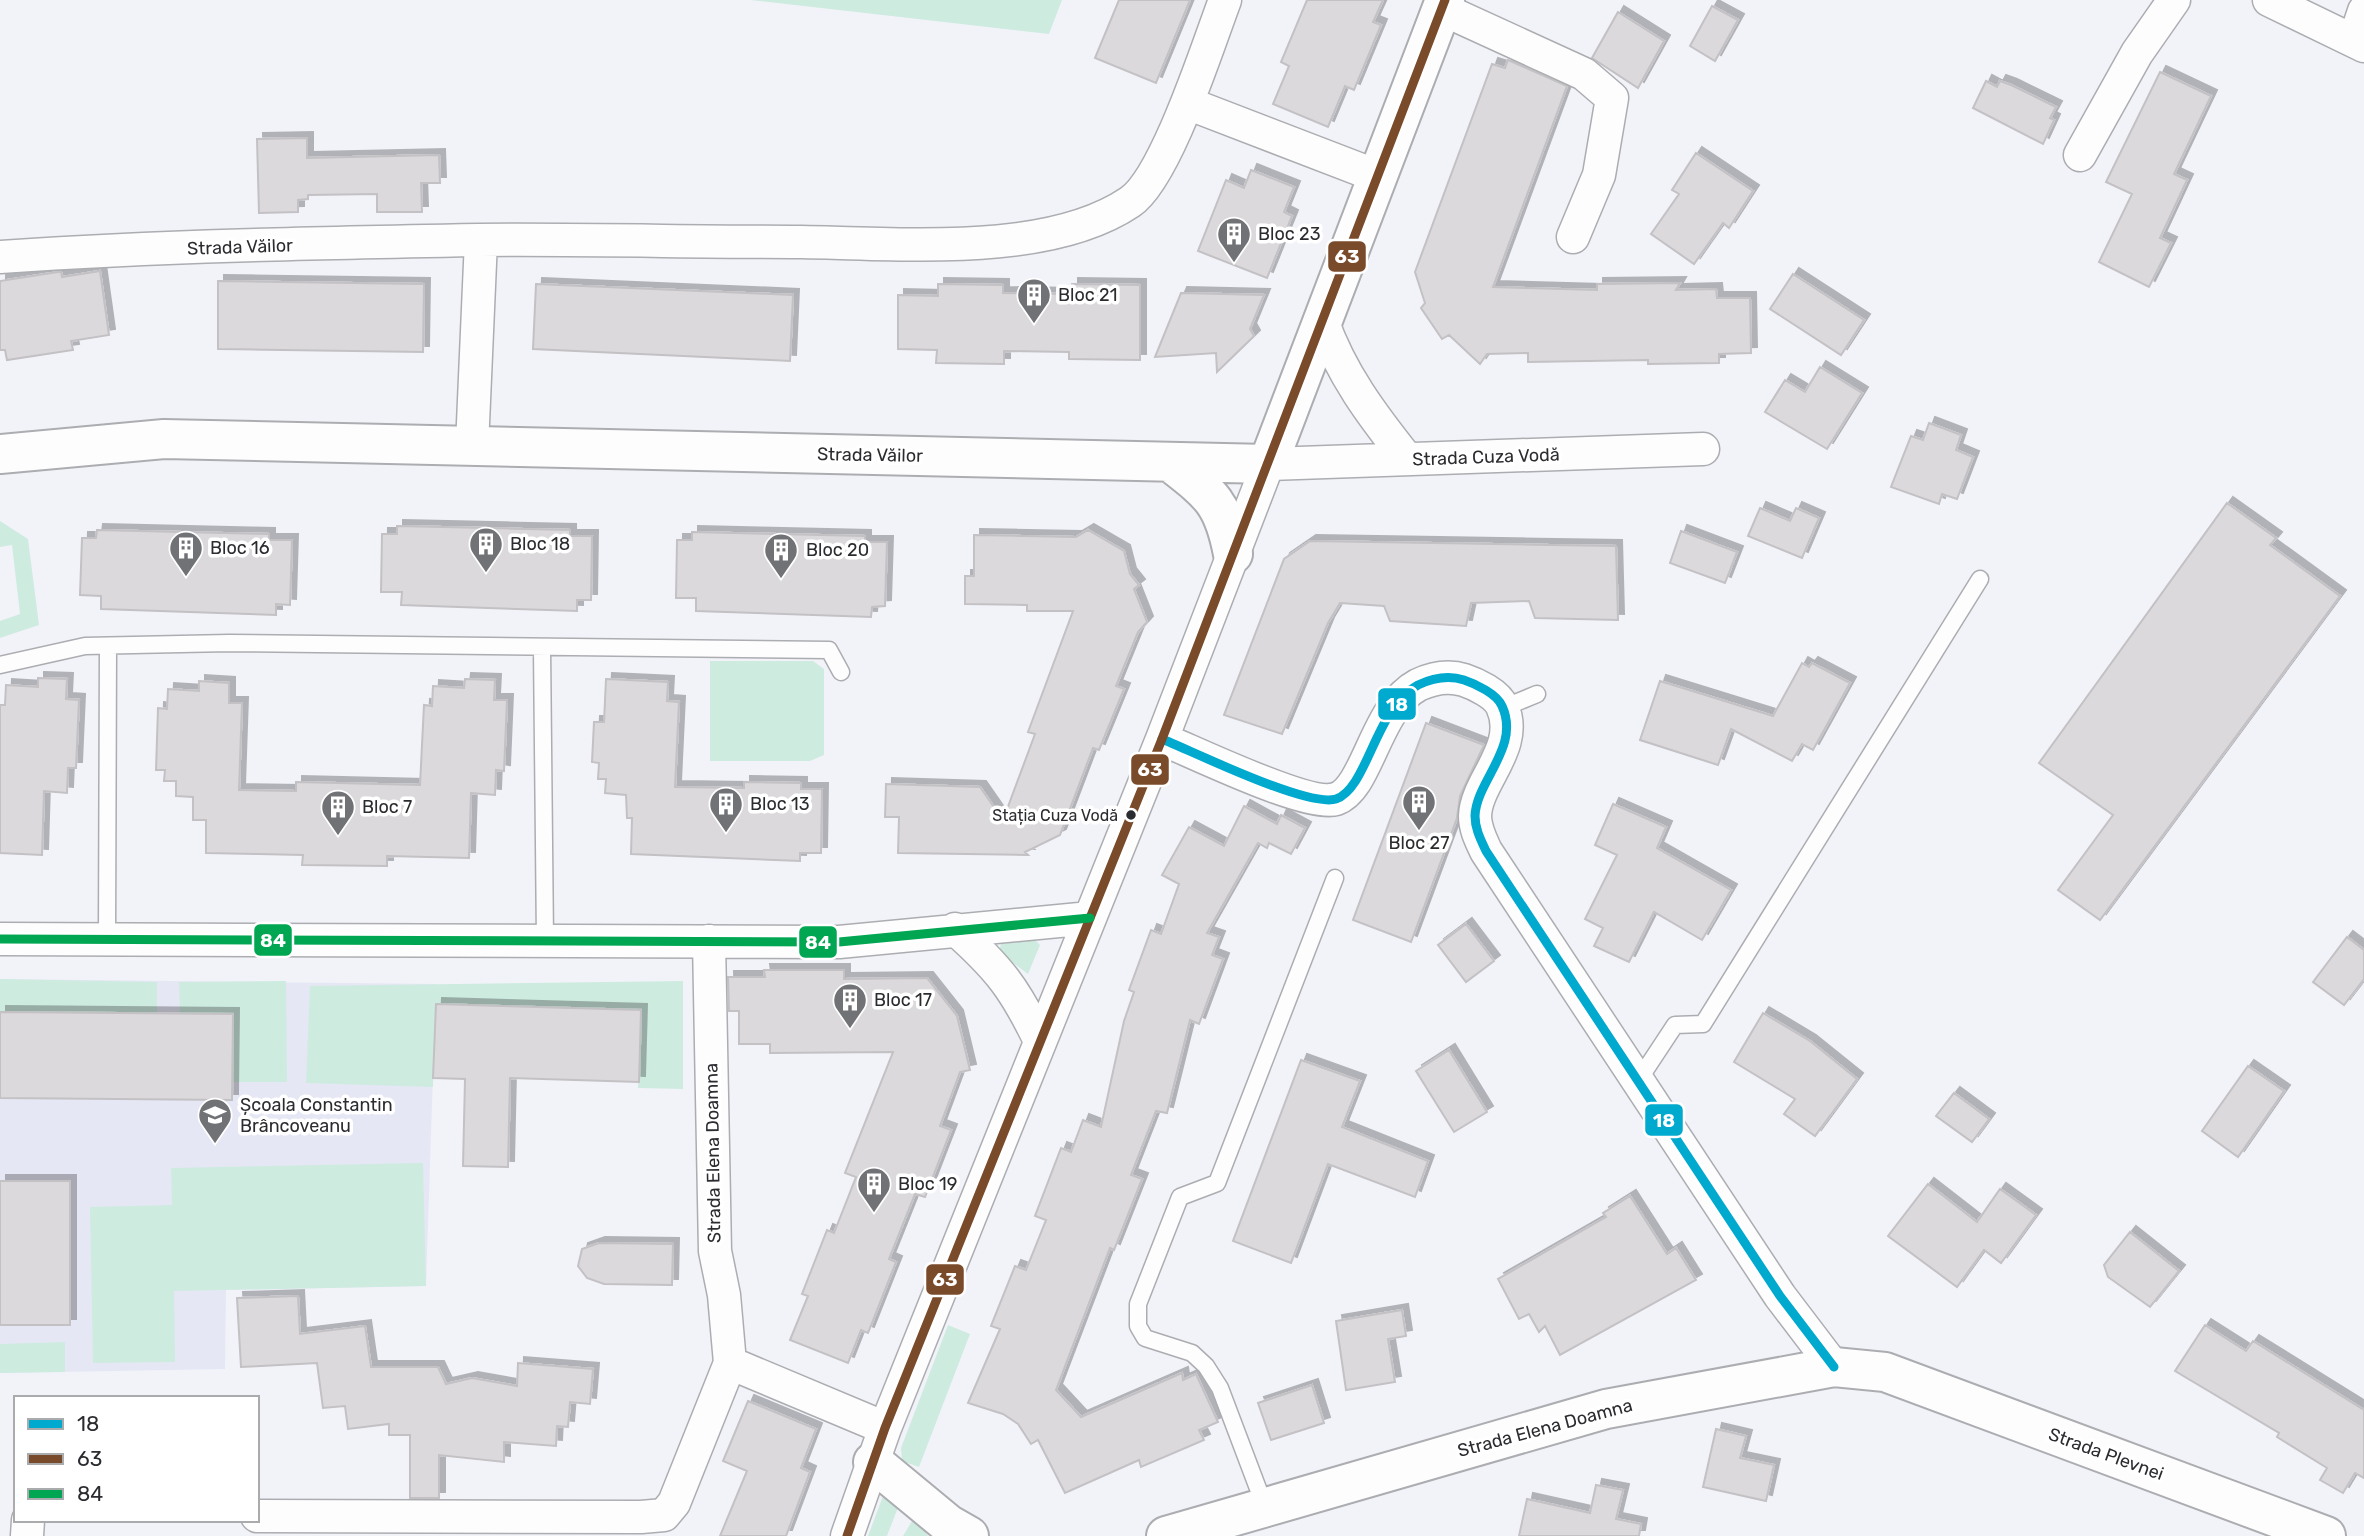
<svg xmlns="http://www.w3.org/2000/svg" width="2364" height="1536" font-family="Rubik,sans-serif">
<style>
.built{fill:#e5e7f4}
.green{fill:#ceebe0}
.building{fill:#dbd9dc;stroke:#c3c1c4;stroke-width:2;filter:url(#shadow)}
.lines{fill:none;stroke-linecap:round;stroke-linejoin:round}
.service-casing{stroke:#acadb1;stroke-width:19}
.minor-casing{stroke:#acadb1;stroke-width:35}
.tertiary-casing{stroke:#acadb1;stroke-width:42}
.service{stroke:#fdfdfe;stroke-width:16}
.minor{stroke:#fdfdfe;stroke-width:32}
.tertiary{stroke:#fdfdfe;stroke-width:38}
.bus-1-casing{stroke:#fff;stroke-width:14}
.bus-2-casing{stroke:#fff;stroke-width:14}
.bus-3-casing{stroke:#fff;stroke-width:14}
.bus-1{stroke:#00a9ce;stroke-width:9}
.bus-2{stroke:#7a4b2a;stroke-width:9}
.bus-3{stroke:#00a651;stroke-width:9}
.bus-dot{fill:#2b2c30;stroke:#fff;stroke-width:2.5}
.labels{text-anchor:middle;stroke-width:7;stroke-linejoin:round;paint-order:stroke}
.bus-label{font-size:16px;fill:#2b2c30;stroke:#fff;text-anchor:end}
.poi-label{font-size:18px;fill:#2b2c30;stroke:#fff;text-anchor:start}
.street-label{font-size:18px;fill:#2b2c30;stroke:#fff}
.line-badge{stroke:#fff;stroke-width:2.5}
.badge-label{font-size:19px;text-anchor:middle;font-weight:bold;fill:#fff}
</style>
<defs>
<filter id="shadow"><feDropShadow dx="6" dy="-6" stdDeviation="0" flood-color="#0004"/></filter>
</defs>
<rect width="100%" height="100%" fill="#f2f3f9"/>
<path class="built" d="M0,979L436,984L426,1286L226,1290L225,1369L0,1373Z"/>
<path class="green" d="M750,0H1062L1049,34Z
M0,521L28,539L39,625L0,638V621L20,614L12,545L0,547Z
M710,661H813L824,669V755L810,761H710Z
M1035,940L1040,945L1028,974L999,952L1001,944Z
M0,979L157,982V1013L0,1012Z
M286,981L287,1082H232L233,1014L180,1013L179,982Z
M683,981V1089L638,1088L641,1010L436,1004L433,1087L306,1083L310,986Z
M423,1163L426,1286L174,1291L175,1362L93,1363L90,1207L172,1205L171,1168Z
M948,1325L970,1334L919,1467L902,1461L901,1448Z
M65,1342V1372L0,1373V1344Z
M883,1496L899,1505L887,1536H868Z
M915,1516L928,1536H903Z"/>
<path class="building" d="M1119,0H1190L1156,83L1095,58Z
M1307,0H1383L1373,22L1381,25L1354,90L1345,86L1328,127L1273,104L1289,66L1281,62Z
M1712,6L1738,20L1715,61L1690,46Z
M1618,12L1664,41L1638,88L1592,58Z
M1508,60L1567,86L1493,287L1597,290V284L1680,283L1676,290L1716,289L1717,298H1750L1751,353L1719,354V363L1648,364V360L1528,362V353L1487,354L1480,364L1449,335L1442,339L1421,308L1425,303L1415,272L1492,64L1505,68Z
M2160,72L2211,96L2174,174L2187,180L2160,238L2171,243L2149,287L2099,262L2132,194L2106,182Z
M1986,81L1997,87L2000,81L2011,85L2056,107L2050,118L2054,120L2043,144L1973,108Z
M307,138V158L439,155L440,183H421L422,212H377V194L308,195V199L298,200V212L259,213L257,139Z
M1696,153L1753,191L1729,228L1723,223L1694,264L1651,234L1679,194L1672,190Z
M1251,170L1294,187L1284,212L1292,216L1267,278L1198,251L1226,180L1244,188Z
M100,271L109,335L71,341L73,350L7,360L5,350H0V281L58,272H61L62,277Z
M1793,274L1864,320L1841,355L1770,309Z
M218,281L424,284L423,352L218,349Z
M536,284L793,295L790,361L533,349Z
M938,284L1003,285V293L1072,294V284L1140,285V360L1069,359V352L1004,351V364L936,363L937,350L898,349V295L938,296Z
M1181,293L1264,295L1250,329L1254,336L1217,372L1216,353L1155,357Z
M1820,367L1862,393L1827,449L1765,412L1785,380L1805,392Z
M1929,423L1961,435L1956,450L1973,457L1957,499L1942,494L1939,504L1891,487L1911,436L1923,440Z
M2227,503L2276,538L2270,545L2340,596L2100,920L2058,890L2113,815L2039,763Z
M1760,508L1790,521L1796,508L1819,518L1802,558L1748,536Z
M397,526L570,530V536H592L591,600H577V611L401,605L402,592H381L382,534H397Z
M97,530L269,534V540H292L290,605L276,604V615L101,609V596L80,595L82,538H96Z
M1088,530L1124,551L1130,574L1139,585L1134,589L1147,622L1138,632L1116,686L1124,689L1099,750L1093,748L1060,835L1025,852L1028,855L898,853L899,817H885L886,784L980,787L1003,820L1035,734L1028,732L1073,611H1027V605L965,604V576H974V535L1076,537Z
M1681,531L1737,552L1725,583L1670,563Z
M692,532L865,536V542H887L885,606L872,607L871,617L696,611V598H676L677,540H692Z
M1310,541L1616,546L1618,620L1535,618L1529,601L1471,603L1466,626L1390,621L1384,606L1340,603L1328,623L1282,734L1224,715L1284,559Z
M1802,663L1809,667L1812,663L1850,683L1813,750L1802,744L1792,761L1731,729L1718,765L1640,740L1660,681L1773,716Z
M38,678L67,679L66,699L79,700L76,768H68L67,793L44,791L42,855L0,853V705H5L6,685L38,687Z
M465,679L495,680L494,700H507L504,771L496,770L495,795L471,793L469,858L387,856V866L302,865L303,855L206,853V820H193V797L176,796V781H164L165,770H156L158,708L167,709L168,689L199,691V681L229,683V703H242L239,790L296,791V782L420,785L424,705L432,706L433,686L464,688Z
M606,679L668,682L667,701L679,702L675,787L744,788V782L801,783V789H822L821,853H800V861L631,854L632,818H627L626,795L605,793L606,779H598L599,763L592,762L594,722H604Z
M1426,723L1484,745L1460,796L1457,818L1411,942L1353,920Z
M1613,804L1666,827L1657,848L1731,890L1702,940L1654,912L1629,962L1594,946L1603,928L1585,919L1617,855L1595,845Z
M1244,806L1277,824L1281,815L1305,828L1291,854L1269,843L1267,848L1258,843L1207,933L1219,937L1212,955L1223,959L1199,1024L1190,1020L1167,1113L1156,1111L1131,1175L1142,1179L1114,1250L1110,1248L1056,1390L1081,1417L1182,1373L1183,1380L1196,1374L1218,1422L1199,1430L1204,1440L1141,1467L1139,1460L1065,1493L1038,1440L1031,1444L1018,1424L1003,1414L968,1403L1000,1329L991,1326L1015,1266L1026,1270L1046,1220L1035,1216L1061,1148L1071,1152L1083,1120L1101,1127L1124,1021L1134,992L1129,990L1151,930L1161,934L1179,884L1162,875L1189,827L1224,846Z
M1466,924L1494,961L1466,982L1438,945Z
M2347,937L2364,950V979L2344,1005L2313,982Z
M764,970H844V979L927,978L957,1016L970,1070L960,1072L940,1126L951,1130L925,1197L915,1194L889,1259L896,1262L868,1333L861,1330L848,1363L790,1340L808,1296L802,1294L827,1230L834,1233L856,1177L845,1173L893,1052L770,1053V1044H739V1011H729L728,977H765Z
M436,1004L641,1010L639,1082L510,1078L508,1167L463,1166L465,1079L433,1078Z
M0,1012L233,1014L232,1100L0,1098Z
M1763,1013L1810,1041L1857,1079L1815,1136L1784,1114L1795,1099L1734,1062Z
M1449,1050L1487,1112L1454,1132L1416,1071Z
M1301,1060L1360,1081L1342,1127L1428,1161L1415,1197L1328,1164L1291,1263L1233,1241Z
M2248,1066L2284,1091L2238,1157L2202,1131Z
M1954,1093L1989,1119L1972,1142L1936,1116Z
M0,1181H70V1325H0Z
M1928,1184L1977,1222L2000,1189L2036,1215L2001,1263L1984,1250L1957,1287L1888,1236Z
M1630,1196L1667,1254L1676,1248L1696,1280L1560,1355L1545,1326L1539,1332L1529,1314L1519,1319L1498,1279L1606,1217L1603,1213Z
M2130,1232L2179,1271L2150,1307L2108,1277L2104,1265Z
M599,1243L673,1244L672,1285L604,1284L587,1278L578,1266L582,1249Z
M298,1296L300,1334L365,1326L371,1367H438L446,1384L472,1378L517,1386L518,1363L593,1369L590,1404L570,1402L568,1427L557,1426L556,1446L504,1442V1462L439,1455V1498H410V1435H389V1424L348,1429L345,1406L323,1408L317,1363L241,1367L237,1298Z
M1402,1310L1406,1336L1388,1339L1395,1382L1346,1390L1336,1321Z
M2205,1325L2246,1351L2253,1341L2364,1410V1478L2355,1473L2343,1493L2320,1480L2327,1468L2277,1437L2279,1433L2175,1371Z
M1312,1385L1324,1423L1271,1440L1258,1403Z
M748,1401L816,1429L801,1468L810,1472L786,1536H720L747,1471L723,1461Z
M1716,1429L1746,1436L1740,1458L1774,1465L1766,1501L1703,1487Z
M1596,1485L1623,1490L1616,1519L1641,1524L1639,1536H1519L1527,1499L1590,1513Z"/>
<g class="lines">
<g class="service-casing">
<path id="service" d="M542,648L545,941
M0,665L85,646L229,643L829,650L841,672
M1503,708L1537,694
M107,939L108,646
M1638,1081L1675,1025L1703,1024L1980,579
M1265,1507L1220,1388L1206,1366L1192,1353L1145,1338L1138,1326V1304L1180,1197L1217,1183L1335,878"/>
</g>
<g class="minor-casing">
<path id="minor" d="M2269,0L2364,46
M1442,9L1584,74L1612,98L1599,175L1573,237
M2354,41L2364,11
M1187,103L1377,176
M2080,155L2137,53L2174,0
M0,257C159,246 319,243 479,240C586,239 694,242 801,242C898,243 1047,258 1130,202C1166,178 1208,45 1225,0
M1322,320C1341,374 1372,415 1407,459
M472,446L481,240
M1162,739C1194,752 1308,808 1336,799C1368,788 1375,708 1418,685C1433,678 1448,675 1464,680C1476,684 1497,694 1502,706C1521,747 1476,781 1475,816C1475,829 1481,840 1486,851L1780,1296L1834,1367
M955,929C999,968 1015,989 1040,1041
M0,939L839,942L1090,918
M730,1363L885,1428
M257,1516L641,1517L664,1515L674,1503L730,1363L724,1295L715,1251L709,941
M27,1536L28,1520
M847,1536L885,1428L1162,739L1268,464L1703,449"/>
</g>
<g class="tertiary-casing">
<path id="tertiary" d="M0,454L164,439L1268,464L1445,0
M1170,462C1211,494 1223,502 1233,554
M873,1462L948,1524L969,1536
M1166,1536L1606,1409L1834,1367L1885,1372L2326,1536"/>
</g>
<use href="#service" class="service"/>
<use href="#minor" class="minor"/>
<use href="#tertiary" class="tertiary"/>
<g class="bus-1-casing">
<path id="bus-1" d="M1162,739C1194,752 1308,808 1336,799C1368,788 1375,708 1418,685C1433,678 1448,675 1464,680C1476,684 1497,694 1502,706C1521,747 1476,781 1475,816C1475,829 1481,840 1486,851L1780,1296L1834,1367"/>
</g>
<g class="bus-2-casing">
<path id="bus-2" d="M847,1536L885,1428L1162,739L1445,0"/>
</g>
<g class="bus-3-casing">
<path id="bus-3" d="M0,939L839,942L1090,918"/>
</g>
<use href="#bus-1" class="bus-1"/>
<use href="#bus-2" class="bus-2"/>
<use href="#bus-3" class="bus-3"/>
</g>
<defs>
<g id="building-pin" transform="scale(1.75)"><path d="M0 17L-7.5 6A9.5 9.5 0 1 1 7.5 6Z" fill="#717276" stroke="#fff"/><path d="M-4-6H4V6H1V3H-1V6H-4ZM-2.5-4.3h1.7v1.8h-1.7ZM.8-4.3h1.7v1.8H.8ZM-2.5-1h1.7V.8h-1.7ZM.8-1h1.7V.8H.8Z" fill="#fff"/></g>
<g id="school-pin" transform="scale(1.75)"><path d="M0 17L-7.5 6A9.5 9.5 0 1 1 7.5 6Z" fill="#717276" stroke="#fff"/><path d="M0-5L7-2L0 1L-7-2ZM-4 1L0 2.5L4 1V4Q0 6-4 4Z" fill="#fff"/></g>
</defs>
<g fill-rule="evenodd">
<use href="#building-pin" x="1234" y="234"/>
<use href="#building-pin" x="1034" y="295"/>
<use href="#building-pin" x="486" y="544"/>
<use href="#building-pin" x="186" y="548"/>
<use href="#building-pin" x="781" y="550"/>
<use href="#building-pin" x="1419" y="802"/>
<use href="#building-pin" x="726" y="804"/>
<use href="#building-pin" x="338" y="807"/>
<use href="#building-pin" x="850" y="1000"/>
<use href="#school-pin" x="215" y="1115"/>
<use href="#building-pin" x="874" y="1184"/>
</g>
<circle class="bus-dot" cx="1131" cy="815" r="6"/>
<g class="labels">
<g class="bus-label">
<text x="1118" y="821">Stația Cuza Vodă</text>
</g>
<g class="poi-label">
<text x="1258" y="240">Bloc 23</text>
<text x="1058" y="301">Bloc 21</text>
<text x="510" y="550">Bloc 18</text>
<text x="210" y="554">Bloc 16</text>
<text x="806" y="556">Bloc 20</text>
<text x="750" y="810">Bloc 13</text>
<text x="362" y="813">Bloc 7</text>
<text x="1419" y="849" text-anchor="middle">Bloc 27</text>
<text x="874" y="1006">Bloc 17</text>
<text x="240" y="1111">Școala Constantin<tspan x="240" dy="21">Brâncoveanu</tspan></text>
<text x="898" y="1190">Bloc 19</text>
</g>
<g class="street-label">
<text transform="translate(240 247) rotate(-2)" y="6">Strada Văilor</text>
<text transform="translate(870 455) rotate(1)" y="6">Strada Văilor</text>
<text transform="translate(1486 457) rotate(-2)" y="6">Strada Cuza Vodă</text>
<text transform="translate(713 1153) rotate(-91)" y="6">Strada Elena Doamna</text>
<text transform="translate(1545 1428) rotate(-15)" y="6">Strada Elena Doamna</text>
<text transform="translate(2106 1454) rotate(20)" y="6">Strada Plevnei</text>
</g>
</g>
<g class="line-badge">
<rect x="1327" y="240" width="40" height="33" rx="7" fill="#7a4b2a"/>
<rect x="1377" y="687" width="40" height="34" rx="7" fill="#00a9ce"/>
<rect x="1130" y="753" width="40" height="33" rx="7" fill="#7a4b2a"/>
<rect x="253" y="923" width="40" height="34" rx="7" fill="#00a651"/>
<rect x="798" y="925" width="40" height="34" rx="7" fill="#00a651"/>
<rect x="1644" y="1103" width="40" height="34" rx="7" fill="#00a9ce"/>
<rect x="925" y="1263" width="40" height="33" rx="7" fill="#7a4b2a"/>
</g>
<g class="badge-label">
<text x="1347" y="263">63</text>
<text x="1397" y="711">18</text>
<text x="1150" y="776">63</text>
<text x="273" y="947">84</text>
<text x="818" y="949">84</text>
<text x="1664" y="1127">18</text>
<text x="945" y="1286">63</text>
</g>
<rect x="14" y="1396" width="245" height="126" fill="#ffffff" stroke="#aaabac" stroke-width="2"/>
<rect x="28" y="1419" width="35" height="10" fill="#00a9ce" stroke="#aaabac" stroke-width="2"/>
<text x="77" y="1431" font-size="21" fill="#2b2c30">18</text>
<rect x="28" y="1454" width="35" height="10" fill="#7a4b2a" stroke="#aaabac" stroke-width="2"/>
<text x="77" y="1466" font-size="21" fill="#2b2c30">63</text>
<rect x="28" y="1489" width="35" height="10" fill="#00a651" stroke="#aaabac" stroke-width="2"/>
<text x="77" y="1501" font-size="21" fill="#2b2c30">84</text>
</svg>
